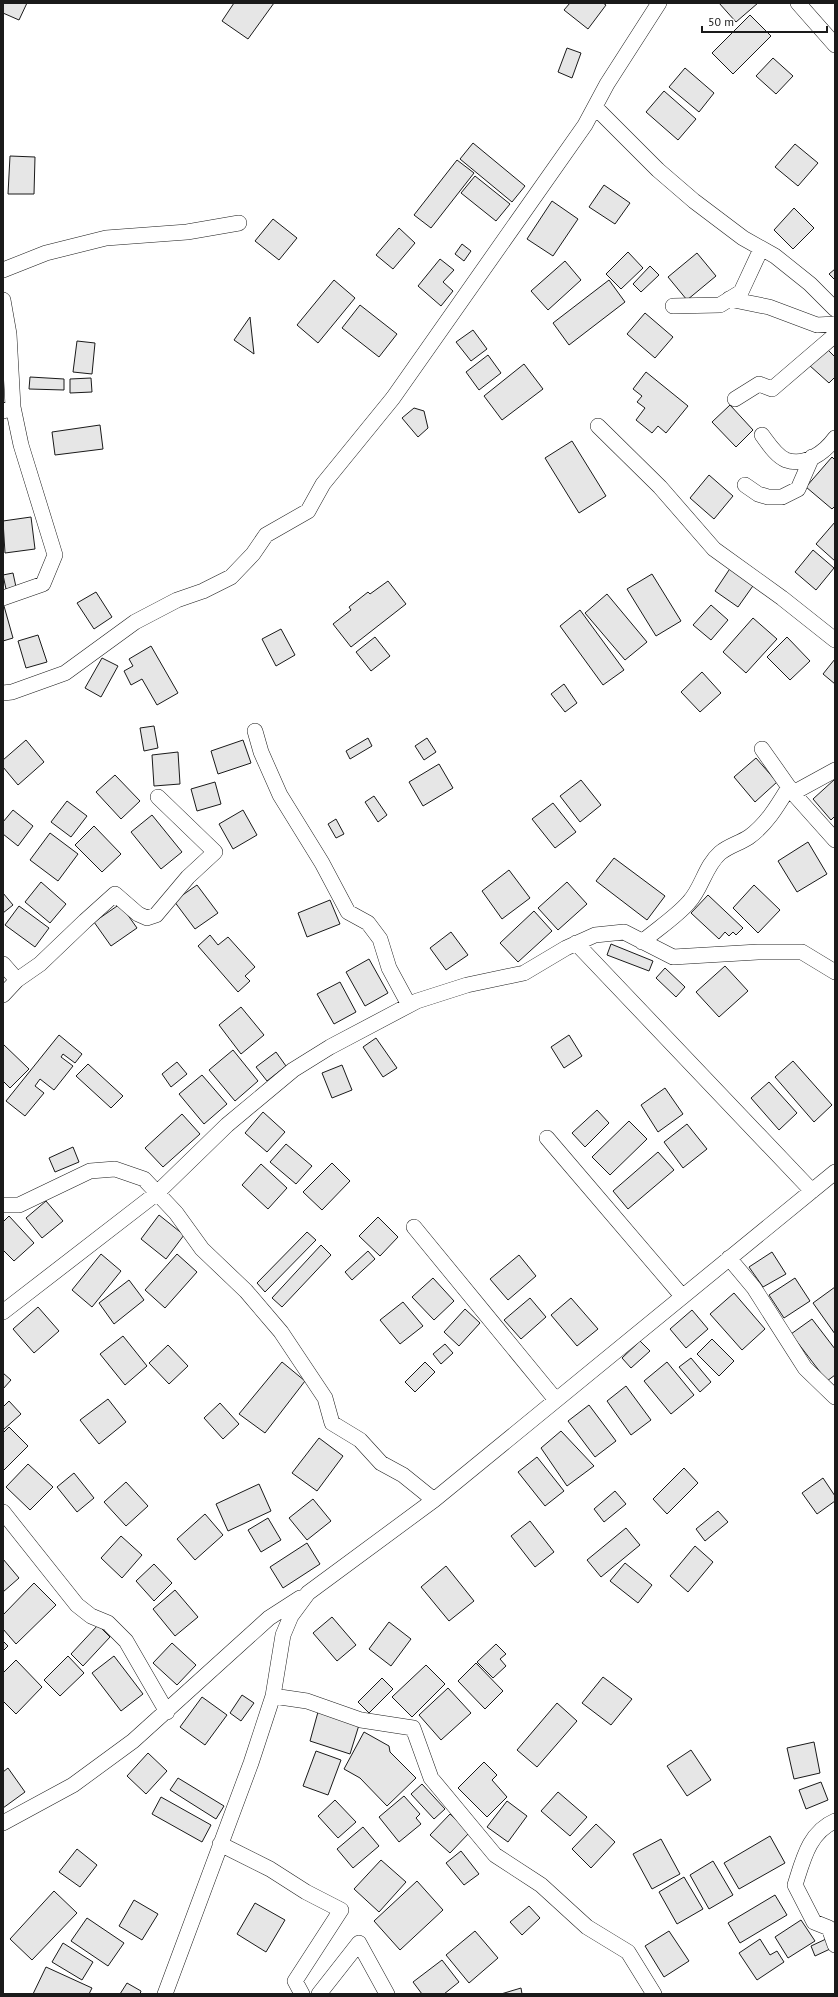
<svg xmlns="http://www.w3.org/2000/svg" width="838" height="1997" font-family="'PT Sans',sans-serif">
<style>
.building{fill:#e6e6e6;stroke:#1a1a1a}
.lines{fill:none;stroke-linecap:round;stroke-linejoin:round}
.street-casing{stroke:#1a1a1a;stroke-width:16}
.street{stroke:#fff;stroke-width:15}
</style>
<rect width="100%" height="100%" fill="#fff"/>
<path class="building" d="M3,3H27L19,20L3,13Z
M234,3H274L248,39L222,21Z
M570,3H603L606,5L588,29L564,10Z
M719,3H758L736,22Z
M750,15L771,36L733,74L712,53Z
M567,48L581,53L572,78L558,72Z
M773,58L793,76L776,94L756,76Z
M685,68L714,93L699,112L669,87Z
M664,91L696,119L678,140L646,112Z
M473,143L525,186L512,202L460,159Z
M795,144L818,163L798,186L775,167Z
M10,156L35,157L34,194H8Z
M457,160L474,173L431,228L414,215Z
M475,176L510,204L496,221L461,193Z
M604,185L630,203L615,224L589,207Z
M552,201L578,219L553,256L527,239Z
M794,208L814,228L793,249L774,230Z
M273,219L297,238L279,260L255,241Z
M399,228L415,243L393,269L376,255Z
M462,244L471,251L464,261L455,254Z
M628,252L643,268L621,289L606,274Z
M697,253L716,276L687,300L668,277Z
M440,259L454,270L443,282L453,291L441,306L418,286Z
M565,261L581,280L548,310L531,291Z
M650,266L659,275L641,292L633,284Z
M835,269V280L829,274Z
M334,280L355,298L318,343L297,325Z
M609,280L625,302L569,345L553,323Z
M360,305L397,334L379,357L342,328Z
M645,313L673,337L655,358L627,334Z
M250,317L254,354L234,340Z
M473,330L487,349L471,361L456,342Z
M77,341L95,343L92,374L73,372Z
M826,348L835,357V377L829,383L809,365Z
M488,355L501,373L479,390L466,372Z
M524,364L543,389L502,420L484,396Z
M646,372L688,406L666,433L658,426L652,433L636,420L645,408L637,402L642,396L633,389Z
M30,377L64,379V390L29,389Z
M91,378L92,392L70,393V379Z
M730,405L753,430L736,447L712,422Z
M414,408L424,411L428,428L418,437L402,418Z
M100,425L103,449L55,455L52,432Z
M572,441L606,496L579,513L545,458Z
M832,457L835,460V506L832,509L806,487Z
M709,475L733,496L714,519L690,498Z
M31,517L35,549L5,553L3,521Z
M835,522V561L816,544Z
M813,550L834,568L816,590L795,572Z
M731,567L755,583L738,607L715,591Z
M13,573L16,587L6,589L3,575Z
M652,574L681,621L656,636L627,589Z
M388,581L406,604L351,647L333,624L351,610L349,607L368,592L370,594Z
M96,592L112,617L94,629L77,603Z
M607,594L647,642L625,660L585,613Z
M711,605L728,620L711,640L693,625Z
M4,606L13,638L3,641V607Z
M580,610L624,670L603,685L560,626Z
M753,618L777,639L746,673L723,652Z
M281,629L295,655L276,666L262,639Z
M38,635L47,662L26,668L18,641Z
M375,637L390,656L371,671L356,652Z
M787,637L810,661L790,680L767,657Z
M151,646L178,693L157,705L142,679L131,685L124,671L133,666L129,659Z
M102,658L118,666L101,697L85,688Z
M835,659V684L823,674Z
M702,672L721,693L700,712L681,692Z
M564,684L577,703L565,712L551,694Z
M154,726L158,748L144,751L140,728Z
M368,738L372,746L350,759L346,751Z
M427,738L436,752L424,760L415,746Z
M26,740L44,762L18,785L3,767V760Z
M243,740L251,763L218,774L211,751Z
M178,752L180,784L154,786L152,755Z
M756,758L777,782L755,802L734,777Z
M439,764L453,788L423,806L409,782Z
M115,775L140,801L121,819L96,792Z
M835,779V816L831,820L813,799Z
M581,780L601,805L580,822L560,796Z
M215,782L221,804L197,811L191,789Z
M374,796L387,815L378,822L365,802Z
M67,801L87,816L71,837L51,822Z
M553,803L576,832L555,848L532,819Z
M13,810L33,826L18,846L3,834V822Z
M243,810L257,835L233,849L219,824Z
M152,815L182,852L161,869L131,832Z
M336,819L344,834L336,838L328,824Z
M94,826L121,854L102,872L75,845Z
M50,833L78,854L58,881L30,860Z
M808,842L827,874L797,892L778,861Z
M614,858L665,896L647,920L596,881Z
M509,870L530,898L502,919L482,891Z
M41,882L66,904L50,923L25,902Z
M567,882L587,904L558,930L538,908Z
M197,885L218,913L195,929L174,901Z
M754,885L780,910L758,933L733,908Z
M3,893L13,905L3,913Z
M708,895L743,928L736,935L733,932L729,936L725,932L719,939L691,913Z
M330,900L340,924L307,937L298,913Z
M120,904L137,928L111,946L94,922Z
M19,906L49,928L35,947L5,925Z
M534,911L552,931L518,962L500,943Z
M451,932L468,955L446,970L430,948Z
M210,935L218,945L228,937L255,967L245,976L250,981L238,992L198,946Z
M611,944L653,961L649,971L607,955Z
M369,959L388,993L365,1006L346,972Z
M725,966L748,991L719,1017L696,992Z
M665,968L685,987L676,997L656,978Z
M340,982L356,1012L334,1024L317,994Z
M241,1007L264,1035L241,1054L219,1025Z
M59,1035L82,1054L75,1063L63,1054L61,1057L73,1066L54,1090L40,1079L35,1086L44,1093L25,1116L6,1101Z
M569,1035L582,1056L564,1068L551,1047Z
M376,1038L397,1068L383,1077L363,1047Z
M3,1044L29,1069L10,1088L3,1081Z
M233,1050L258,1081L235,1101L209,1070Z
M276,1052L286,1066L267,1081L256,1067Z
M793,1061L832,1105L814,1122L775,1077Z
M177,1062L187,1074L171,1087L162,1074Z
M88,1064L123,1096L111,1108L76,1076Z
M342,1065L352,1090L332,1098L322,1073Z
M202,1075L227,1104L204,1124L179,1094Z
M769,1082L797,1113L779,1130L751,1098Z
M665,1088L683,1114L658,1132L641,1105Z
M597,1110L609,1123L585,1147L572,1133Z
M263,1112L285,1132L267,1152L245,1133Z
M182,1114L200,1134L163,1167L145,1148Z
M629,1121L647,1139L610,1175L592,1157Z
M687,1124L707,1149L683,1168L664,1142Z
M286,1144L312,1166L296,1184L270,1162Z
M73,1147L79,1162L55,1172L49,1158Z
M658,1152L674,1170L628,1209L613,1191Z
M332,1163L350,1181L322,1210L303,1192Z
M261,1164L287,1188L268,1209L242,1185Z
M46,1201L63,1221L42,1238L26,1218Z
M159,1215L184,1235L166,1259L141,1239Z
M9,1216L34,1243L14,1261L3,1250V1222Z
M378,1217L398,1237L380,1256L359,1236Z
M307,1232L316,1240L265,1292L257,1283Z
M321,1245L331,1255L282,1307L272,1298Z
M368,1251L375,1259L352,1280L345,1272Z
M772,1252L786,1274L763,1287L749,1267Z
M101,1254L121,1271L92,1307L72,1290Z
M177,1254L197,1272L165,1308L145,1290Z
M519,1255L536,1276L508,1300L490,1279Z
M433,1278L454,1301L434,1320L412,1297Z
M795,1278L810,1301L784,1318L769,1295Z
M129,1280L144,1300L114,1324L99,1303Z
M835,1287V1334L813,1303Z
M734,1293L765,1329L742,1350L710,1314Z
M530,1298L546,1317L521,1339L504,1320Z
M571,1298L598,1329L577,1346L551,1315Z
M403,1302L423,1326L400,1344L380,1320Z
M38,1307L59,1331L34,1353L13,1329Z
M465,1309L480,1323L459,1346L444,1332Z
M692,1310L708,1329L686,1348L670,1329Z
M812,1319L835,1349V1375L827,1381L791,1334Z
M123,1336L147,1366L125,1385L100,1354Z
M712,1339L734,1361L719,1376L697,1354Z
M640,1341L650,1351L631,1368L622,1358Z
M445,1344L453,1353L441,1364L433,1354Z
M168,1345L188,1366L169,1384L149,1363Z
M691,1358L711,1382L700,1392L679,1367Z
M282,1362L305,1381L265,1433L239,1414Z
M425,1362L435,1372L415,1392L405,1382Z
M667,1362L694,1395L671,1414L644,1381Z
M3,1373L11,1380L3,1389Z
M626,1386L651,1420L631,1435L607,1401Z
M108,1399L126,1422L99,1444L80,1420Z
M9,1401L21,1414L3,1430V1407Z
M220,1403L239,1424L223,1439L204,1418Z
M589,1405L616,1441L595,1457L568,1421Z
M9,1427L28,1446L3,1471V1433Z
M561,1431L594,1466L567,1486L541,1448Z
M319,1438L343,1456L317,1491L292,1473Z
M537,1457L564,1491L545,1506L518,1472Z
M28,1464L53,1487L30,1510L6,1487Z
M684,1468L698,1483L667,1514L653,1499Z
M74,1473L94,1498L77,1512L57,1487Z
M823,1478L835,1496V1501L817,1514L802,1493Z
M126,1482L148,1506L126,1526L104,1502Z
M259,1484L271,1511L228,1531L216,1504Z
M615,1491L626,1504L604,1522L594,1509Z
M313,1499L331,1521L307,1540L289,1518Z
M718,1511L728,1522L705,1541L696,1529Z
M205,1514L223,1535L195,1560L177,1539Z
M268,1518L281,1540L261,1552L248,1530Z
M530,1521L554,1552L535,1567L511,1536Z
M626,1528L640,1545L601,1577L587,1560Z
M121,1536L142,1555L122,1578L101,1558Z
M307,1543L320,1564L283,1588L270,1567Z
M695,1546L713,1562L688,1592L670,1576Z
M3,1559L19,1578L3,1592Z
M625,1563L652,1585L638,1603L610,1581Z
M154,1564L172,1583L154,1601L136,1581Z
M446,1566L474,1601L449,1621L421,1587Z
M34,1583L56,1605L16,1644L3,1629V1615Z
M175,1590L198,1617L175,1636L153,1609Z
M332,1617L356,1645L337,1661L313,1633Z
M389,1622L411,1639L391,1666L369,1649Z
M98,1625L110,1637L83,1666L71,1654Z
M3,1641L8,1646L3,1651Z
M172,1643L196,1665L177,1685L153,1663Z
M496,1644L506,1654L500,1659L506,1666L493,1678L477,1662Z
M68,1656L84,1673L60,1696L44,1680Z
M114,1656L143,1694L121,1711L92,1673Z
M16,1660L42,1687L16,1714L3,1701V1673Z
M476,1663L503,1691L485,1709L458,1681Z
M426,1665L445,1684L412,1717L392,1697Z
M603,1677L632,1699L611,1725L582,1703Z
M382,1678L393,1689L369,1713L358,1702Z
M448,1688L471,1713L441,1740L419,1715Z
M242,1695L254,1703L241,1721L230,1713Z
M202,1697L227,1715L205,1745L180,1727Z
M557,1703L577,1721L537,1767L517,1750Z
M318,1712L359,1725L350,1754L310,1741Z
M364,1732L389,1746L390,1752L416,1778L387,1806L360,1778L344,1769Z
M814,1742L820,1773L794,1779L787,1748Z
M691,1750L711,1780L687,1796L667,1766Z
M316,1751L341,1760L328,1795L303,1786Z
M148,1753L167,1771L146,1794L127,1776Z
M484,1762L497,1775L492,1780L507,1797L487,1817L458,1788Z
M8,1768L25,1792L3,1808V1772Z
M178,1778L224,1806L216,1819L170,1790Z
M821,1782L828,1800L806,1809L799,1790Z
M422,1784L445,1809L434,1819L411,1794Z
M558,1792L587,1817L570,1836L541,1811Z
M404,1796L420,1814L416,1818L421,1824L399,1842L379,1817Z
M161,1797L211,1825L202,1842L152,1814Z
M335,1800L356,1822L338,1838L318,1816Z
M507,1801L527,1816L508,1842L487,1827Z
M450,1814L470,1832L450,1853L430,1835Z
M596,1824L615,1842L591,1868L572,1849Z
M363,1827L379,1846L353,1868L337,1849Z
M770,1836L785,1863L739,1889L724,1863Z
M661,1839L680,1874L652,1889L633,1854Z
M77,1849L97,1865L80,1887L59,1872Z
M461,1851L479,1874L464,1885L446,1863Z
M381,1860L406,1882L379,1912L354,1889Z
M713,1861L733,1895L709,1909L690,1875Z
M684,1877L703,1909L677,1924L659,1892Z
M417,1881L443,1910L400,1950L374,1921Z
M54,1891L77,1913L32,1960L10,1939Z
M775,1895L787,1915L740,1943L728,1923Z
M134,1900L158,1914L142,1940L119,1926Z
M255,1903L285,1920L266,1952L237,1934Z
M529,1906L540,1918L522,1935L510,1922Z
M87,1918L124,1943L108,1966L71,1941Z
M801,1920L815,1941L788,1958L775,1937Z
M475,1931L498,1958L469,1983L446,1955Z
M669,1931L689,1961L664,1977L645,1946Z
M760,1939L770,1955L777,1951L784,1962L757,1980L739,1953Z
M826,1939L830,1949L815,1956L811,1946Z
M63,1943L93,1962L82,1980L52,1962Z
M442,1960L459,1982L444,1994H422L413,1982Z
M46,1967L92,1988L89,1994H33Z
M127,1983L141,1991L140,1994H120Z
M521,1988L522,1994H501Z"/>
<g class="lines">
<g class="street-casing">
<path id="street" d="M798,3L835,45
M595,107L658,170L694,201L743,238L775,256L810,284L835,309
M3,270L46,253L106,238L187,232L239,223
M729,299L769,307L817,325L835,324
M3,300L9,334L13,407
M673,306L720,305L741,292L761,249
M735,399L759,384L772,389L835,335
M3,411L13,407L21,445L55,555L43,584L3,598
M598,426L660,487L714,549L782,598L835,640
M762,435C768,443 776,456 786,460C805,467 825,452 835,438
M745,485L758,494L768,497H782L798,489L812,457
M3,693L12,692L65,673L135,622L177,600L203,591L231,577L253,554L266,535L308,511L323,484L393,398L585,125L607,84L659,3
M255,731L261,752L280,795L322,863L348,912L368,923L380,939L389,968L409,1005
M762,749L793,793L835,840
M793,793L835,770
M642,942C657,929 676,917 689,902C702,888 705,866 720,853C728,846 740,843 749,837C767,824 778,805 789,787
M576,943L812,1191
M3,964L17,980
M3,995L17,980L40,964L85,921L115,894L138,914L147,918L156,915L188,877L215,852L158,797
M547,1138L682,1296
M3,1205H19L90,1171L115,1169L144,1179L176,1213L202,1249L246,1291L281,1332L325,1398L332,1423L360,1440L381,1463L403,1475L434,1500
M414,1227L556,1400
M729,1258L754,1288L805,1368L835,1397
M3,1312L157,1193L227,1125L293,1070L330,1047L417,1001L467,985L524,973L566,948L595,935L624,932L673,957L758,952H802L835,972
M3,1512L77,1605L91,1616L108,1623L126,1641L167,1712
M273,1696L307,1701L361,1720L413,1728L431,1778L495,1855L541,1885L587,1927L628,1952L654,1994
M835,1821C809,1832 803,1860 795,1885L814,1922L829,1928L835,1945
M3,1823L73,1785L133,1741L269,1618L300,1598
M220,1844L270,1869L306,1892L341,1910L295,1981L302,1994
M165,1994L251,1763L273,1696L283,1635L291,1616L308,1593L434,1500L835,1172
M319,1994L359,1943L387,1994"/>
</g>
<use href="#street" class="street"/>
</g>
<rect width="838" height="1997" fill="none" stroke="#1a1a1a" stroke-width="8"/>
<path d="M702 26v6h125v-6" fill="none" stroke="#1a1a1a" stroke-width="2"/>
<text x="708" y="26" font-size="12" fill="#1a1a1a" stroke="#ffffff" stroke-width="3" paint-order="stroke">50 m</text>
</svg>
